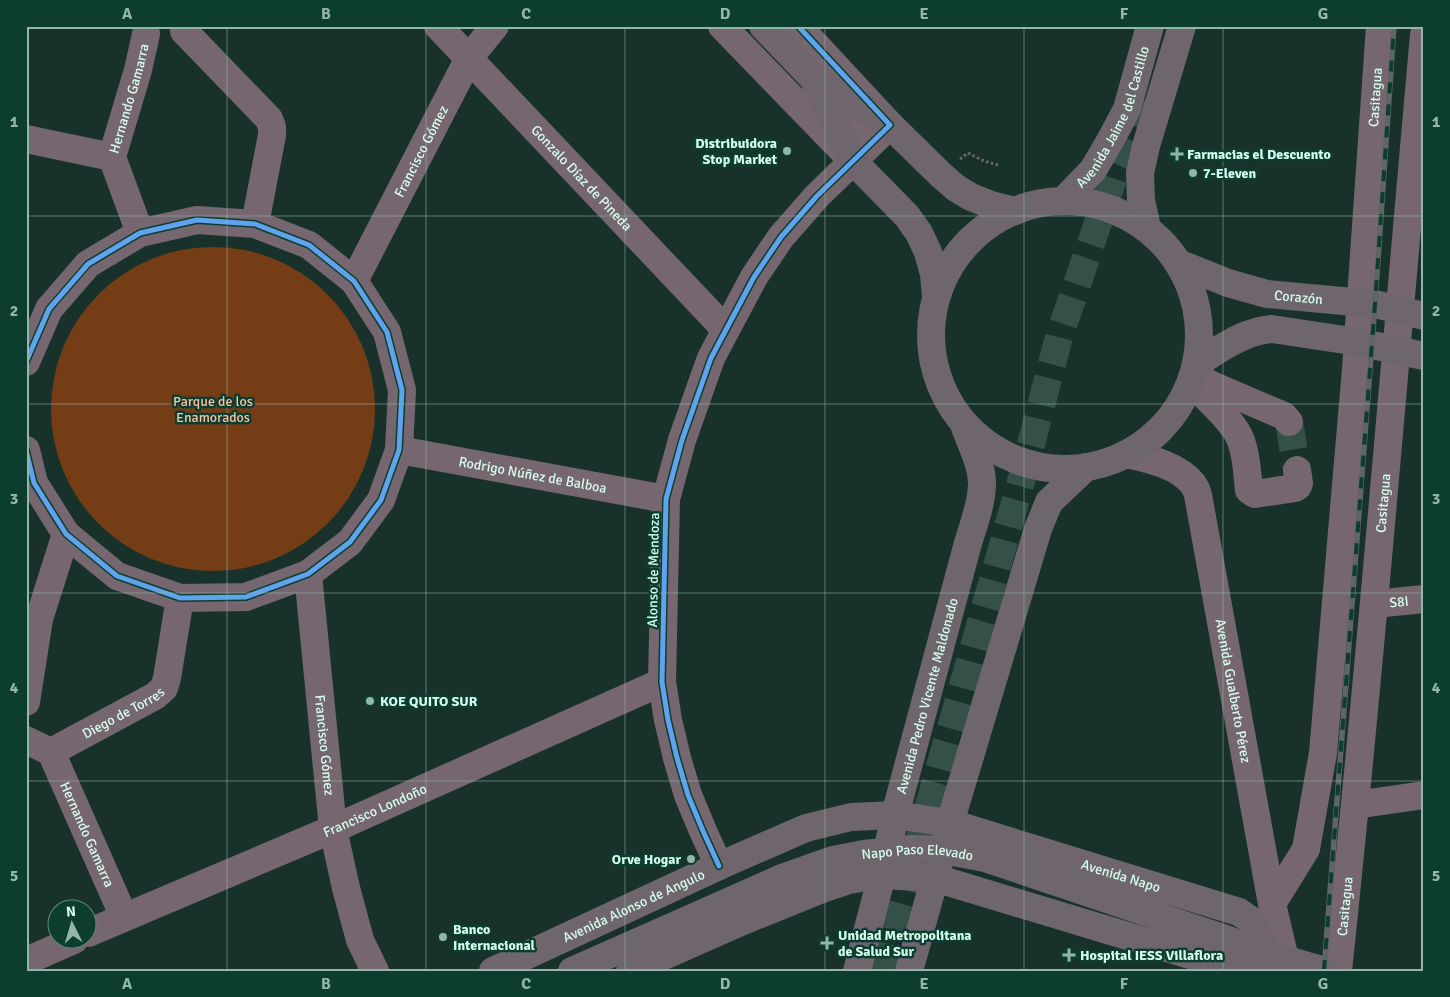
<svg xmlns="http://www.w3.org/2000/svg" width="1450" height="997" font-family="Signika,sans-serif">
<style>
.green{fill:#753d15}
.lines{fill:none;stroke-linecap:round;stroke-linejoin:round}
.minor-tunnel{stroke:#345048;stroke-width:28;stroke-dasharray:28 14;stroke-linecap:butt}
.path{stroke:#6a676b;stroke-width:3;stroke-dasharray:2.5 2.5;stroke-linecap:butt}
.minor{stroke:#76666f;stroke-width:28}
.major{stroke:#6e666c;stroke-width:28}
.rail-casing{stroke:#5f6566;stroke-width:5.5}
.rail{stroke:#0d3d2f;stroke-width:4;stroke-dasharray:11;stroke-linecap:butt}
.cycleway-casing{stroke:#0d3d2f;stroke-width:8}
.cycleway{stroke:#60a3ed;stroke-width:5}
.grid{fill:none;stroke:#92b6a9;stroke-width:1;stroke-opacity:0.55}
.poi-dot{fill:#92b6a9;stroke:#0d3d2f;stroke-width:2}
.labels{text-anchor:middle;stroke-width:5;stroke-linejoin:round;paint-order:stroke}
.street-label{font-size:14px;fill:#d4fded;stroke:#0d3d2f}
.poi-label{font-size:14px;font-weight:bold;fill:#d4fded;stroke:#0d3d2f;text-anchor:start}
.park-label{font-size:14px;fill:#fac2a4;stroke:#0d3d2f}
.neatline{fill:none;stroke:#92b6a9;stroke-width:2}
.grid-label{font-size:16px;text-anchor:middle;font-weight:bold;fill:#92b6a9}
</style>
<rect width="100%" height="100%" fill="#18322b"/>
<path class="green" d="M51 409a162 162 0 1 1 324 0a162 162 0 1 1-324 0Z"/>
<g class="lines">
<path class="minor-tunnel" d="M1289,422L1297,470
M882,971L1024,471L1059,337L1114,176L1153,92"/>
<path class="path" d="M960,159L968,153L984,161L998,165"/>
<g class="minor">
<path id="s1" d="M438,26L725,329"/>
<path d="M722,26L848,156"/>
<path d="M184,31L269,119L272,127V135L255,224"/>
<path d="M851,120L869,132L861,138Z"/>
<path d="M26,139L112,157"/>
<path id="s2" d="M140,233L112,157L138,70L146,34"/>
<path id="s3" d="M354,281L469,58L495,26"/>
<path d="M26,362L49,309L88,264L140,233L197,220L255,224L309,245L354,281L387,332L402,390L399,450L381,500L350,542L308,574L246,597L180,598L117,576L66,534L34,483L26,450"/>
<path d="M1194,372L1209,384L1284,416L1289,422"/>
<path d="M1191,382C1205,397 1235,422 1241,441C1247,456 1247,474 1249,490L1255,494L1295,488L1298,486L1299,483L1297,470"/>
<path id="s4" d="M399,450L666,499"/>
<path id="s5" d="M1127,454C1149,459 1178,465 1193,484C1195,487 1197,491 1198,495L1272,904L1285,959"/>
<path id="s6" d="M308,574L333,829L346,888L360,940L375,971"/>
<path id="s7" d="M1374,604L1424,599"/>
<path d="M26,702L39,619L66,534"/>
<path id="s8" d="M26,740L51,752L155,696L164,688L167,678L180,598"/>
<path id="s9" d="M51,752L124,917"/>
<path d="M1355,805L1424,795"/>
<path d="M719,866L703,831L688,795L677,758L668,720L662,682L666,499L682,440L711,358L754,277L781,237L817,196L890,125L798,26"/>
<path id="s10" d="M1272,904L1306,849L1323,753L1356,369L1380,26"/>
<path id="s11" d="M88,933L333,829L662,682"/>
<path d="M26,961L74,940"/>
<path id="s12" d="M1338,971C1371,659 1396,347 1424,35"/>
</g>
<g class="major">
<path d="M763,26L813,78L890,125L941,175L956,188L971,197L991,205L1015,211"/>
<path d="M813,78L853,161L907,216L919,233L928,252L934,274L936,297"/>
<path id="s13" d="M1063,201L1093,170L1110,141L1127,109L1150,26"/>
<circle cx="1065" cy="335" r="134"/>
<path d="M1147,228L1141,200L1140,173L1146,146L1182,26"/>
<path id="s14" d="M1178,263L1228,283L1267,294L1375,304L1424,316"/>
<path d="M1197,363C1220,349 1244,331 1272,329L1358,342L1424,356"/>
<path id="s15" d="M493,971L719,866L806,828L851,817L895,815L950,823L1239,912L1252,921L1269,955"/>
<path id="s16" d="M572,971L782,878L833,860L864,854L913,849L943,850L985,858L1220,937L1269,955L1325,971"/>
<path d="M630,971L743,921L822,889L849,880L882,875L935,878L1240,970L1269,955"/>
<path id="s17" d="M857,971L882,875L895,815L968,543C974,524 981,505 982,486C983,466 971,445 965,427"/>
<path d="M909,971L950,823L1038,529L1049,502L1086,467"/>
</g>
<g class="rail-casing">
<path id="rail" d="M1324,971L1375,304L1394,26"/>
</g>
<use href="#rail" class="rail"/>
<g class="cycleway-casing">
<path id="cycleway" d="M26,362L49,309L88,264L140,233L197,220L255,224L309,245L354,281L387,332L402,390L399,450L381,500L350,542L308,574L246,597L180,598L117,576L66,534L34,483L26,450
M719,866L703,831L688,795L677,758L668,720L662,682L666,499L682,440L711,358L754,277L781,237L817,196L890,125L798,26"/>
</g>
<use href="#cycleway" class="cycleway"/>
</g>
<path class="grid" d="M227,26V971M426,26V971M625,26V971M825,26V971M1024,26V971M1223,26V971M26,216H1424M26,404H1424M26,593H1424M26,781H1424"/>
<g class="poi-dot">
<circle cx="787" cy="151" r="5"/>
<path d="M1174.5 146.5h5v5h5v5h-5v5h-5v-5h-5v-5h5z"/>
<circle cx="1193" cy="173" r="5"/>
<circle cx="370" cy="701" r="5"/>
<circle cx="691" cy="859" r="5"/>
<circle cx="443" cy="937" r="5"/>
<path d="M824.5 935.5h5v5h5v5h-5v5h-5v-5h-5v-5h5z"/>
<path d="M1066.5 947.5h5v5h5v5h-5v5h-5v-5h-5v-5h5z"/>
</g>
<g class="labels">
<g class="street-label">
<text dy="5" stroke="none"><textPath href="#s10" startOffset="820">Casitagua</textPath></text>
<text dy="5" stroke="none"><textPath href="#s2" startOffset="142">Hernando Gamarra</textPath></text>
<text dy="5" stroke="none"><textPath href="#s13" startOffset="100">Avenida Jaime del Castillo</textPath></text>
<text dy="5" stroke="none"><textPath href="#s3" startOffset="146">Francisco Gómez</textPath></text>
<text dy="5" stroke="none"><textPath href="#s1" startOffset="209">Gonzalo Díaz de Pineda</textPath></text>
<text dy="5" stroke="none"><textPath href="#s14" startOffset="126">Corazón</textPath></text>
<text dy="5" stroke="none"><textPath href="#s4" startOffset="136">Rodrigo Núñez de Balboa</textPath></text>
<text dy="5" stroke="none"><textPath href="#s12" startOffset="470">Casitagua</textPath></text>
<text transform="translate(653 570) rotate(-89)" y="5">Alonso de Mendoza</text>
<text dy="5" stroke="none"><textPath href="#s7" startOffset="25">S8I</textPath></text>
<text dy="5" stroke="none"><textPath href="#s5" startOffset="285">Avenida Gualberto Pérez</textPath></text>
<text dy="5" stroke="none"><textPath href="#s17" startOffset="284">Avenida Pedro Vicente Maldonado</textPath></text>
<text dy="5" stroke="none"><textPath href="#s8" startOffset="110">Diego de Torres</textPath></text>
<text dy="5" stroke="none"><textPath href="#s6" startOffset="172">Francisco Gómez</textPath></text>
<text dy="5" stroke="none"><textPath href="#s11" startOffset="312">Francisco Londoño</textPath></text>
<text dy="5" stroke="none"><textPath href="#s9" startOffset="90">Hernando Gamarra</textPath></text>
<text dy="5" stroke="none"><textPath href="#s16" startOffset="369">Napo Paso Elevado</textPath></text>
<text dy="5" stroke="none"><textPath href="#s15" startOffset="669">Avenida Napo</textPath></text>
<text dy="5" stroke="none"><textPath href="#s15" startOffset="155">Avenida Alonso de Angulo</textPath></text>
<text dy="5" stroke="none"><textPath href="#s12" startOffset="65">Casitagua</textPath></text>
</g>
<g class="poi-label">
<text x="777" y="148" text-anchor="end">Distribuidora<tspan x="777" dy="16">Stop Market</tspan></text>
<text x="1187" y="159">Farmacias el Descuento</text>
<text x="1203" y="178">7-Eleven</text>
<text x="380" y="706">KOE QUITO SUR</text>
<text x="681" y="864" text-anchor="end">Orve Hogar</text>
<text x="453" y="934">Banco<tspan x="453" dy="16">Internacional</tspan></text>
<text x="838" y="940">Unidad Metropolitana<tspan x="838" dy="16">de Salud Sur</tspan></text>
<text x="1080" y="960">Hospital IESS Villaflora</text>
</g>
<g class="park-label">
<text x="213" y="406">Parque de los<tspan x="213" dy="16">Enamorados</tspan></text>
</g>
</g>
<rect width="1450" height="997" fill="none" stroke="#0d3d2f" stroke-width="55"/>
<g transform="translate(72 924) rotate(355)"><circle r="24" fill="#0d3d2f" stroke="#5d8a7b"/>
<path d="M0-4L9 19L0 12L-9 19Z" fill="#92b6a9"/>
<text y="-8" font-size="14" font-weight="bold" text-anchor="middle" fill="#d4fded">N</text>
</g>
<rect x="28" y="28" width="1394" height="942" class="neatline"/>
<g class="grid-label">
<text x="127" y="19">A</text>
<text x="326" y="19">B</text>
<text x="526" y="19">C</text>
<text x="725" y="19">D</text>
<text x="924" y="19">E</text>
<text x="1124" y="19">F</text>
<text x="1323" y="19">G</text>
<text x="14" y="127">1</text>
<text x="1436" y="127">1</text>
<text x="14" y="316">2</text>
<text x="1436" y="316">2</text>
<text x="14" y="504">3</text>
<text x="1436" y="504">3</text>
<text x="14" y="693">4</text>
<text x="1436" y="693">4</text>
<text x="14" y="881">5</text>
<text x="1436" y="881">5</text>
<text x="127" y="989">A</text>
<text x="326" y="989">B</text>
<text x="526" y="989">C</text>
<text x="725" y="989">D</text>
<text x="924" y="989">E</text>
<text x="1124" y="989">F</text>
<text x="1323" y="989">G</text>
</g>
</svg>
